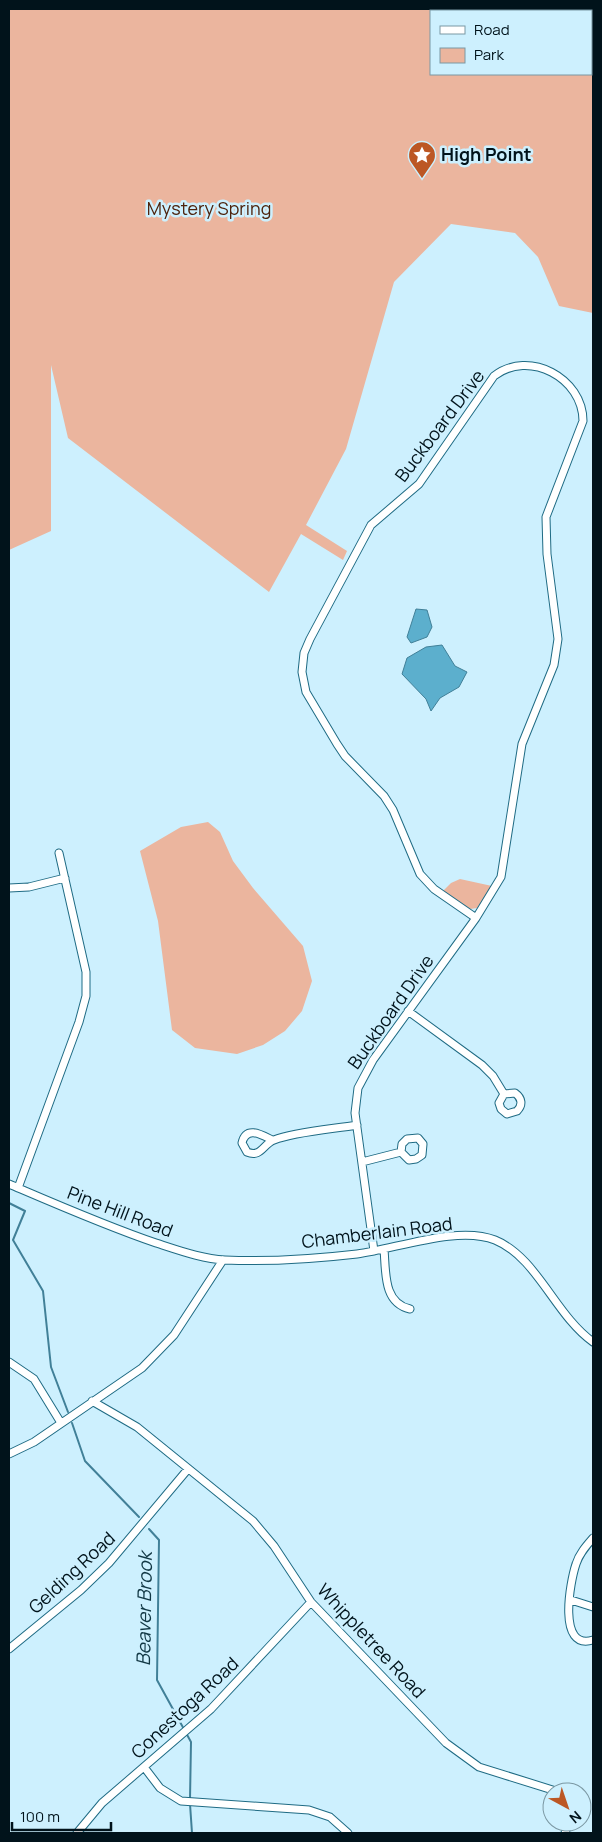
<svg xmlns="http://www.w3.org/2000/svg" width="602" height="1842" font-family="Manrope,sans-serif">
<style>
.green{fill:#ebb59e;fill-rule:evenodd}
.water{fill:#5cafcd;stroke:#418098}
.lines{fill:none;stroke-linecap:round;stroke-linejoin:round}
.stream{stroke:#418098;stroke-width:2}
.minor-casing{stroke:#1f6b84;stroke-width:9}
.minor{stroke:#fff;stroke-width:7}
.labels{text-anchor:middle;stroke-width:5;stroke-linejoin:round;paint-order:stroke}
.poi-label{font-size:18px;font-weight:bold;fill:#01131b;stroke:#cdf0fe;text-anchor:start}
.park-label{font-size:18px;fill:#4d220c;stroke:#cdf0fe}
.street-label{font-size:18px;fill:#01131b;stroke:#cdf0fe}
.water-label{font-size:19px;font-style:italic;fill:#123845;stroke:#cdf0fe}
</style>
<rect width="100%" height="100%" fill="#cdf0fe"/>
<path class="green" d="M9,9H593V313L559,306L538,257L515,233L451,224L394,282L346,449L306,525L347,551L343,560L301,534L269,592L68,438L51,365V531L9,550ZM431,11H591V74H431Z
M208,822L220,832L233,861L253,888L303,946L312,981L302,1011L285,1031L263,1045L237,1054L195,1048L172,1030L158,921L140,851L181,827Z
M460,879L492,886L477,908L470,909L443,891L451,883Z"/>
<path class="water" d="M416,609L427,610L432,627L427,637L411,643L407,637Z
M442,645L455,666L467,672L459,687L440,698L431,711L426,699L402,674L407,658L426,647Z"/>
<g class="lines">
<path class="stream" d="M9,1203L25,1211L13,1240L43,1291L51,1367L68,1412
M72,1423L85,1461L139,1517
M149,1529L159,1540L157,1680L191,1742L190,1799
M190,1804L192,1833"/>
<g class="minor-casing">
<path id="minor" d="M9,888L29,887L65,878
M408,1011L482,1065L493,1076L504,1094L499,1103L501,1109L507,1114L517,1111C523,1105 522,1098 515,1093L504,1094
M272,1140C262,1135 246,1125 242,1143L247,1152C261,1158 263,1144 274,1140C294,1132 333,1129 357,1125
M362,1162L401,1152L409,1160L416,1159L422,1155L423,1144L418,1138L407,1139L402,1144L401,1152
M9,1184C58,1205 106,1226 156,1243C178,1250 202,1259 225,1260C269,1262 314,1259 357,1254C396,1249 458,1225 495,1240C537,1257 555,1315 593,1342
M18,1188L79,1022L86,996V972L59,853
M384,1249C386,1272 383,1303 410,1309
M374,1251L355,1113L358,1088L373,1060L476,918L434,889L420,874L393,810L384,796L345,756L337,744L306,692L302,672L304,653L310,639L371,525L419,484L494,376C529,349 583,378 583,421L546,517L547,554L558,639L554,665L522,744L501,877L476,918
M9,1362L34,1379L61,1423
M92,1401L137,1427L253,1521L274,1546L311,1602L446,1743L479,1767L559,1792
M9,1454L34,1442L142,1368L174,1335L223,1260
M593,1538C586,1546 579,1554 576,1564C570,1582 557,1651 593,1640
M571,1600L593,1607
M9,1649L81,1590L109,1563L188,1469
M144,1767L160,1788L181,1801L309,1810L330,1817L348,1833
M77,1833L102,1803L211,1709L311,1602
M565,1833L569,1822"/>
</g>
<use href="#minor" class="minor"/>
</g>
<defs>
<g id="sight-pin" transform="scale(1.4375)"><path d="M0 17L-7.5 6A9.5 9.5 0 1 1 7.5 6Z" fill="#bc5724" stroke="#cdf0fe"/><path d="M0-6L1.8-2.2L6-1.7L2.9 1.2L3.7 5.4L0 3.3L-3.7 5.4L-2.9 1.2L-6-1.7L-1.8-2.2Z" fill="#fff"/></g>
</defs>
<g fill-rule="evenodd">
<use href="#sight-pin" x="422" y="155"/>
</g>
<g class="labels">
<g class="poi-label">
<text x="441" y="161">High Point</text>
</g>
<g class="park-label">
<text x="209" y="215">Mystery Spring</text>
</g>
<g class="street-label">
<text transform="translate(440 426) rotate(-53)" y="6">Buckboard Drive</text>
<text transform="translate(391 1012) rotate(-55)" y="6">Buckboard Drive</text>
<text transform="translate(120 1212) rotate(21)" y="6">Pine Hill Road</text>
<text transform="translate(377 1233) rotate(-7)" y="6">Chamberlain Road</text>
<text transform="translate(72 1573) rotate(-43)" y="6">Gelding Road</text>
<text transform="translate(371 1641) rotate(47)" y="6">Whippletree Road</text>
<text transform="translate(185 1708) rotate(-43)" y="6">Conestoga Road</text>
</g>
<g class="water-label">
<text transform="translate(144 1609) rotate(-89)" y="7">Beaver Brook</text>
</g>
</g>
<rect width="602" height="1842" fill="none" stroke="#01131b" stroke-width="20"/>
<rect x="430" y="10" width="162" height="65" fill="#cdf0fe" stroke="#7b98a3"/>
<rect x="440" y="26" width="25" height="8" fill="#ffffff" stroke="#7b98a3"/>
<text x="474" y="35" font-size="15" fill="#01131b">Road</text>
<rect x="440" y="48" width="25" height="15" fill="#ebb59e" stroke="#7b98a3"/>
<text x="474" y="60" font-size="15" fill="#01131b">Park</text>
<g transform="translate(567 1807) rotate(140)"><circle r="24" fill="#cdf0fe" stroke="#7b98a3"/>
<path d="M0-4L9 19L0 12L-9 19Z" fill="#bc5724"/>
<text y="-8" font-size="14" font-weight="bold" text-anchor="middle" fill="#01131b">N</text>
</g>
<path d="M12 1822v8h99v-8" fill="none" stroke="#01131b" stroke-width="2.5"/>
<text x="20" y="1822" font-size="15" fill="#01131b" stroke="#cdf0fe" stroke-width="4" paint-order="stroke">100 m</text>
</svg>
